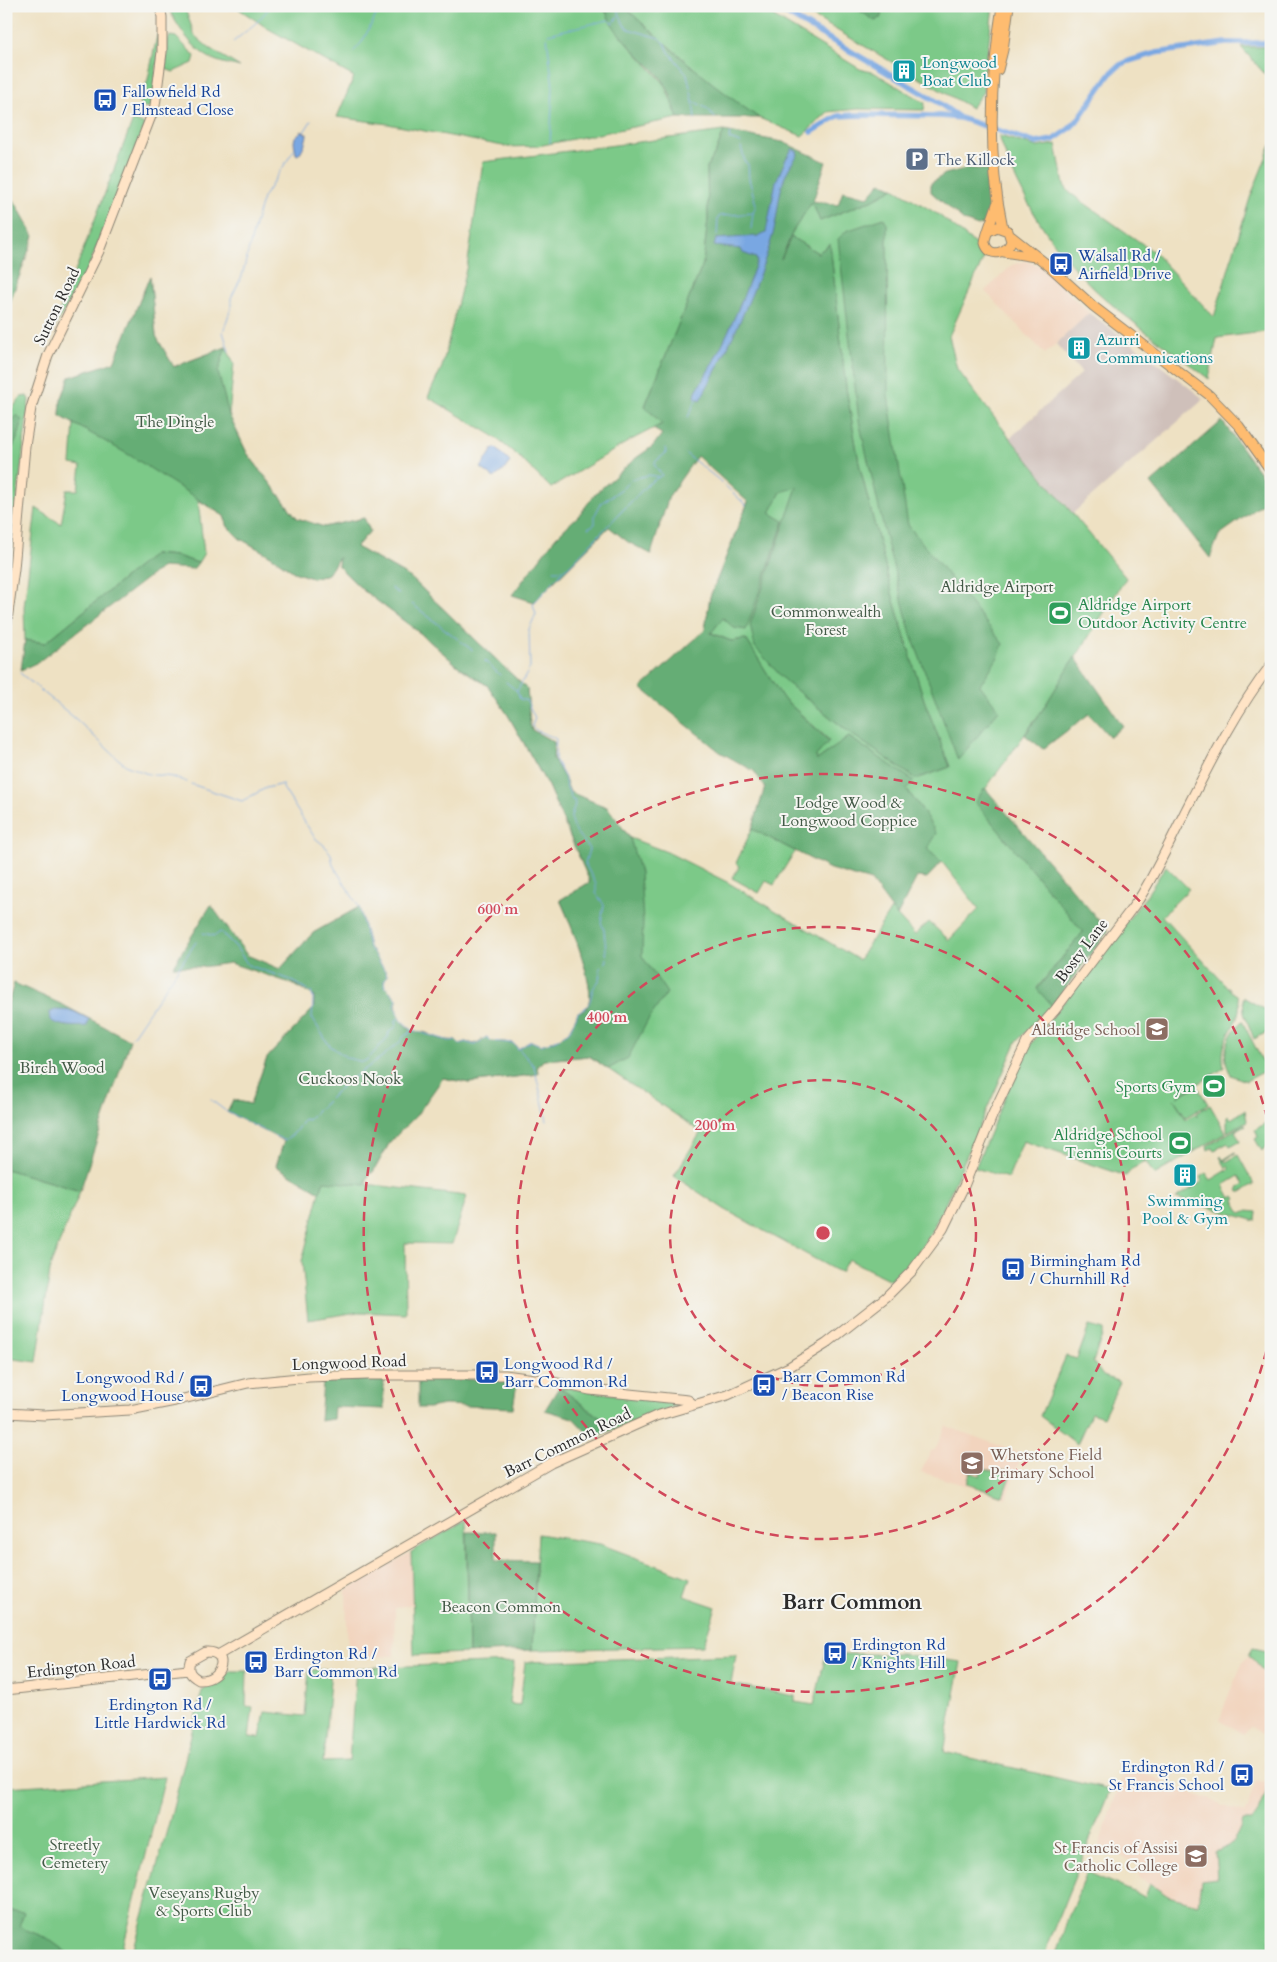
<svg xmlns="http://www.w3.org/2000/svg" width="1277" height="1962" font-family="Cardo,serif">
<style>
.built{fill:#f2d4be}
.industrial{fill:#cfc0ba}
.green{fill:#7cc988;stroke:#547a5a;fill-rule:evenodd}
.forest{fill:#65ad74;stroke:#486c50}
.water{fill:#79a7e2;stroke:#526986}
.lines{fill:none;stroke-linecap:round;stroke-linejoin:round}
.stream{stroke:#79a7e2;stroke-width:1}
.canal{stroke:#79a7e2;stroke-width:5.5}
.secondary-casing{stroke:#8c8677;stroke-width:11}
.primary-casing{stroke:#8c8677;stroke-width:11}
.secondary{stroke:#ffe4c6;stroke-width:9}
.primary{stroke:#febc70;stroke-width:9}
.ring{fill:none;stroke:#d1495b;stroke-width:2.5;stroke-dasharray:9 6}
.labels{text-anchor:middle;stroke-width:4;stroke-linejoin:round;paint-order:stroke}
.culture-label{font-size:16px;fill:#0d838f;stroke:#f6f6f2;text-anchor:start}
.transit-label{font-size:16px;fill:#164399;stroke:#f6f6f2;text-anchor:start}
.service-label{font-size:16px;fill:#4e5e75;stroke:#f6f6f2;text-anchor:start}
.street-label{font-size:16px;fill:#2b2b2b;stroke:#f6f6f2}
.park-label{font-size:16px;fill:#435a47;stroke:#f6f6f2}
.leisure-label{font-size:16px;fill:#27864d;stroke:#f6f6f2;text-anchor:end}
.education-label{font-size:16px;fill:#785e54;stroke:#f6f6f2;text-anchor:end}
.district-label{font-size:21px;font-weight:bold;fill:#2b2b2b;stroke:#f6f6f2}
.centre{fill:#d1495b;stroke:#f6f6f2;stroke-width:2.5}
.ring-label{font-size:15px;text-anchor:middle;font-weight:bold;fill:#d1495b;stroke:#f6f6f2;stroke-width:4;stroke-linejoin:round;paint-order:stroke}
</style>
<rect width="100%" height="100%" fill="#f6f6f2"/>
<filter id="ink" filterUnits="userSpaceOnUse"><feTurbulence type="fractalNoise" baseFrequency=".02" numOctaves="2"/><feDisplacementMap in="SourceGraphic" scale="10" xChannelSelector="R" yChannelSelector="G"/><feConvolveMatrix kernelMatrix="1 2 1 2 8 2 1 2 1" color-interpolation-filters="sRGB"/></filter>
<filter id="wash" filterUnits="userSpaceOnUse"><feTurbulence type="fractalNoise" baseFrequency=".0096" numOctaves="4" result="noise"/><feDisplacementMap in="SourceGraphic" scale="20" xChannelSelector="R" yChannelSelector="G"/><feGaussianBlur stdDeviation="1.12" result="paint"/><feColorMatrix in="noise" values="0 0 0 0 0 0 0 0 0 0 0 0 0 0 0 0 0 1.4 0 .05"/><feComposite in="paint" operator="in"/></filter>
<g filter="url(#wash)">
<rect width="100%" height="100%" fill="#eee1c3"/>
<path class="built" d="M1025,261L1040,266L1089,313L1045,354L985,291L1012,265Z
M946,1426L1022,1454L1006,1498L921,1472L931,1451L935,1450Z
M411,1552L413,1604L395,1608L394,1656L348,1658L346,1590Z
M1253,1648L1271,1652V1724L1263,1735L1250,1726L1244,1734L1220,1720L1227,1698L1243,1662L1249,1655Z
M1135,1768L1166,1783L1245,1813L1256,1780L1271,1784V1811L1266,1825L1271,1827V1956L1212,1908L1168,1896L1139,1878L1141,1866L1099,1845L1124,1771L1127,1769L1134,1771Z"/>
<path class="industrial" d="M1089,313L1123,337L1204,399L1073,513L1010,438L1082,373L1056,344Z"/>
<path class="green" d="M167,6H184L195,36L209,48L240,67C233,65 225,64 217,61C194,53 178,27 167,6Z
M238,6H605V11L625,41L664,83L678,118L538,146L508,147L388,124L337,117L354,77L267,28L239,9Z
M625,6H756L860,69L875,73L925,103L924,110L857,109L828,112L802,136L759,118L720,91L626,9Z
M795,6H993L983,92L971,108Z
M158,31V58L151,106L147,108L139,105L148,79Z
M170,36L176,37L195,56L193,63L173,72L166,69L168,39Z
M1241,47H1271V81Z
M133,120L145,125L85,276L52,331Z
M724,131L716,152L707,167L708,219L703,264L645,406L662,424L631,440L551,488L517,455L492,435L428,397L442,367L468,261L483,162Z
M999,136L1038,147L1056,144L1064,185L1070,193L1154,252L1214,317L1250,198L1271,145V283L1267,284L1271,299V331L1217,338L1209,379C1174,352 1136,326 1103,297C1055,254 1018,196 999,136Z
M894,188L939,215L986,253L949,336L957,369L1010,438L1126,578L1043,709L976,802L1085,930L1037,988L1052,1006L1017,1041L947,1200L929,1236L896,1283L848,1259L841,1272L835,1270L724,1209L674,1176L701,1132L589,1056L544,1060L537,1066L538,1074L469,1083L442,1078L416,1116L390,1142L373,1172L369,1174L365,1184L467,1196L452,1244L405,1243L406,1314L358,1312L308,1320L302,1261L320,1192L276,1166L284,1141L227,1112L233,1100L250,1104L267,1058L314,1008V995C302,988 286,984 277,973L313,933L359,907L369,947L386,972L387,976L384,981L385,986L397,999C394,1012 402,1026 414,1031C418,1032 423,1032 426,1033C435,1037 447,1042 456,1040L459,1044L465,1042L475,1044L487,1037L491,1041L513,1043L518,1049L531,1041L540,1045L548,1043L550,1041H554L569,1032C571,1025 576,1020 578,1012C584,1010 588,1008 589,1002C595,985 569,918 560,900L590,882L548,786L508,715L488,686L458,666L420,633L364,591L338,566L339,557L328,574L312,578L294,572L271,556L239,538L228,527L224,516L198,500L204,553L198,563L177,556L154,554L45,643L25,640L24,607L36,508L61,524L67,490H78L81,466L71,464L74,423L60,416L61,400L70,377L114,363L150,276L156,336L173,367L226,347L234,363L229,415L247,453L297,518L324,527L364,518L370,531L356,547L411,578L527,689L530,725L532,730L554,742L553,759L564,777L570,793L607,807L630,838L667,852L727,882L859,960L891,909L915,935L929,922L949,940L979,909L942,862L927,849L921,808L906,789L914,781L849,737L817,760L816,756L829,740L782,697L746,639L731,641L705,630L710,597L748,502V376L751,349L773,308L771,280L793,231L812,201L820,221L872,200ZM791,237L818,253L830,244L846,388L860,468L894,601L924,700L950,767L916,779L850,733L785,681L750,625L797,488L785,417L773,396L752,349L774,309L772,280Z
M27,396L29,400L10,563L6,565V417L21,397Z
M752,829L795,851L774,885L766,881L759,893L732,878L740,866L736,863Z
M1166,866L1189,889L1162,916L1232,992L1237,995C1245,1014 1230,1027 1225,1044C1222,1052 1223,1061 1224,1068L1177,1097L1197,1086L1208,1104L1186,1117L1174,1099L1186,1119L1195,1114L1197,1117L1196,1113L1210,1105L1226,1133L1154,1175L1139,1150L1145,1162L1132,1169L1126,1176L1023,1141L1008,1178L975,1168L1012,1080L1030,1045L1144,899Z
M1243,997L1271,1013V1030L1254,1039L1244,1013Z
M1242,1021L1267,1070L1246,1081L1231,1075C1220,1055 1227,1036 1242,1021Z
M1245,1110L1247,1121L1227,1132V1117L1229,1116L1231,1119Z
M1270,1120L1271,1140L1262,1151L1255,1139L1258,1137L1255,1130Z
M1244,1124L1246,1125L1235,1131L1240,1141L1230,1146L1228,1143L1215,1150L1213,1147L1208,1150L1207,1146Z
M1236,1152L1224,1161L1226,1162L1238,1155L1254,1184L1242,1192H1239L1238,1188L1244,1184L1239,1176L1224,1185L1231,1198L1234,1196L1236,1199L1234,1200L1241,1213L1246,1211L1257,1212L1256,1221L1176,1198L1202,1182L1200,1177L1206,1173L1211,1180L1229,1169L1228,1166L1226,1168L1220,1157L1221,1156L1223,1160Z
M6,1169L80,1191L51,1264L37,1362L6,1358Z
M1089,1326L1104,1330L1093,1362L1103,1376L1120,1382L1103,1417L1091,1413L1077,1444L1040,1416L1066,1356L1077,1359Z
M559,1387L678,1403V1405L615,1429Z
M982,1469L1002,1473L1003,1470L1012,1471L1003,1496L967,1484L970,1472L980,1476Z
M466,1520L469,1653L414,1655L411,1552Z
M538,1534L600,1544L690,1578L684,1596L716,1607L703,1646L532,1650Z
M1253,1648L1271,1652V1680L1249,1655Z
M826,1654H902L961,1662L944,1752L1110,1790L1048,1943L1045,1956H132L172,1812L202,1691L231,1671H247L246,1706L253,1707L249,1737L260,1738L265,1712L305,1716L309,1670L331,1669L323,1762L349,1761L356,1668L514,1662L509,1704L520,1705L525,1662L736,1655L731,1684L795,1696V1702L814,1705Z
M165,1777L121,1956H6V1787Z
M1270,1784L1271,1811L1266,1825L1271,1827V1956H1055L1070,1913L1087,1872L1145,1897L1150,1884L1168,1896L1198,1904L1201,1880L1217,1878L1215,1852C1232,1848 1237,1836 1243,1821H1252L1259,1811Z"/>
<path class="forest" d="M605,6H625L627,9C669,48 712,85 759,118H678C674,107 670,92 664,82C648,60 609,34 605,6Z
M853,6H883L882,17L875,21Z
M724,131L783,142L826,162L813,201L838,205L843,191L868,197L881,182L894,188L872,200L820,221L812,202L793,231L781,259L791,237L818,253L830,244L846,388L860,468L894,601L924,700L950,767L916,779L850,733L785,681L755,647L750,625L797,487L781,492L770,513L784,521L746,630L734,628L723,618L711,633L731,641L746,639L782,697L829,741L816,756L817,760L849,737L914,781L906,789L921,808L936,833L927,849L942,862L927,878L917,877L897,916L871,881L830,869L752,829L765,787L754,771L720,752L641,688L705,630L710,597L748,502L697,456L669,496L651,554L628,542L609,527L534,602L512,595L556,537L579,515L596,493L636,458L653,446L662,434L653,429L662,424L645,406L703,264L708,219L707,167L716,152Z
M968,168L989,170L991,214L988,223L978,226L964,221L931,192V183L945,174Z
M14,200L34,236L6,313V212Z
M884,218L887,224L888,395L908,525L1003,644L998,657L980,685L999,710L958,760L911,634L887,543L859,421L838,239L846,231Z
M150,276L156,336L174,367L226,347L218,372L229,415L247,453L297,518L324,527L364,518L370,531L356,547L411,578L527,689L530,725L532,730L554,742L553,759L564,777L570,792L608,808L630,838L640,873L643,920L642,956L667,993L648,1020L628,1058L608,1069L589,1056L544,1060L537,1066L538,1074L469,1083L443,1078L416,1116L390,1142L373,1172L369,1174L365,1185L324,1181L320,1192L276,1166L284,1141L227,1112L233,1100L250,1104L267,1058L314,1008V996L296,985L230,963L202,967L173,966L211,905L247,955L280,969L313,933L359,907L369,947L386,972L387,976L384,981L385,986L397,999C394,1012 402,1026 414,1031C418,1032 423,1032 426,1033C435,1037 447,1042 456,1040L459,1044L465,1042L475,1044L487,1037L491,1041L513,1043L518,1049L531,1041L540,1045L548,1043L550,1041H554L569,1032C571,1025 576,1020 578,1012C584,1010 588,1008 589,1002C595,985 569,918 560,900L590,882L548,786L508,715L488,686L458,666L420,633L364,591L338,566L339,557L328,574L312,578L294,572L271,556L239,538L228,527L224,516L131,456L60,416L61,400L70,377L114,362Z
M17,415L22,420C21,435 13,446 6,460V426Z
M1222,421L1271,488V498L1219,535L1210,558L1151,483Z
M154,554L177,556L198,563L193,569L162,567L38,662L21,670L25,640L45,643Z
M1075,657L1123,726L1110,737L1089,714L1043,749L1025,735L1043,709Z
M985,788L1108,931L1052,1006L1037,989L1083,932L975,802Z
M14,983L61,1004L130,1040L80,1191L6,1169V1011Z
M383,1378L384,1409L334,1407L333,1419L320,1421L323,1382Z
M418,1378L498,1380L517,1383L513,1408L444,1405L429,1408H418Z
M559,1387L615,1429L592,1438L573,1418L545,1410Z
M467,1532H496V1560L536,1561L532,1650L469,1653Z
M6,1910L24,1912L19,1927L47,1938L69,1954L62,1956H6Z"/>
<path class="water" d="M302,131L307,134C307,139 302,152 298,155L296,154L294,142L295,137Z
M792,149L797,151L798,155C776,182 781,203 773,234C757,289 728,350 700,400L695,397L696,391C722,351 740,306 757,261L756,258L743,253L741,249L714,246L716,239L758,236L766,232L776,181L786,159Z
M496,448L510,462L504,470L494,478L481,468L493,449Z
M55,1010L73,1011L89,1019L87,1026C76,1027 59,1027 50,1020L49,1013Z"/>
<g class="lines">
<path class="stream" d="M616,6L624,25L629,29L659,38L664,42L669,52L687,74L693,101L708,109L715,118
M615,21L618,16
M548,34L608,20L613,23
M547,37L553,87L550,143
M233,42L257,22L271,6
M354,51L362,42L381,6
M693,101L695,119
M304,132L311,121
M730,133L729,139L741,143
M741,147L745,162L748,164L749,179L756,205L753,213L751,229
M717,236L718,218L720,216L753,213
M229,351L223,332L231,308V298L242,276L257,217L263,198L294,150
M688,417L697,398
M686,454L719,480L746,505
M588,528L595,524V515L601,503L623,488L631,479L649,475L658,477
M554,570H564L569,566L648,484L662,475L655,466V462L666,453L665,448
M391,588L399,594
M412,604L472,650
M485,661L500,675
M20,673L77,720L117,758L127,766L148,774L173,777L187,782
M517,691L530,668L529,629L536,614L533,604L564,570
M191,784L242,801L266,788L283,784V788L315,838L325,846L331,854L333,865L359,907L369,947L386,972L387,976L384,981L385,986L397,999L395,1006L399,1017
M203,933L215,936L220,932L222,933L236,947L248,965L291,980L311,992L313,998L312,1018L329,1045L347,1058L363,1062L368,1059L388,1037L389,1032L397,1026L396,1020L399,1018L412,1030L450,1041L456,1040L459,1044L465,1042L475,1045L487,1037L491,1041L513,1043L518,1049L531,1041L540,1045L548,1043L550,1041H554L569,1032C571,1025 576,1020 578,1012C597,1004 586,993 599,981L600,968L607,961L604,930L601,922L604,905L596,893V884L585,864L589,849C583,839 570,829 571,817C572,811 575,808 575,801L572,800L565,782V778L555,759L556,739C547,733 538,734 532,726L535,718L527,701L520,699L517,691L506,682
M132,1037L196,942
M519,1049L534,1066L547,1121
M211,1100L227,1112L285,1141L295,1132L304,1119L308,1120L342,1086L383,1056L400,1042L405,1035L409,1034L411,1031"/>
<path class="canal" d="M773,6L936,101L960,118
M812,132L838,116L858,115L940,116L960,118L1036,143L1053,140L1069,129L1077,121L1110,74L1120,65L1129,61L1156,53L1226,43H1271"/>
</g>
</g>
<g filter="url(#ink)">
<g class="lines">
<g class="secondary-casing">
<path id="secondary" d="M6,628L14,569L25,446L31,408L48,355L99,251L155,106L162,52V17L160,6
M6,1413L44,1415L130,1410L175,1401L248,1383L309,1377L367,1375H505L549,1381L590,1390L688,1400L693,1404
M206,1652C231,1651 222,1681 199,1680C190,1675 187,1671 190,1661Z
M218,1655L551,1463L656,1416L728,1395L789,1367L826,1344L886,1297L912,1271L943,1229L964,1186L992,1116L1027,1042L1055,1010L1139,899C1157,870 1171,840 1186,810C1211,761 1237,709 1271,665
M6,1690L188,1670"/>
</g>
<g class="primary-casing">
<path id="primary" d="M1002,6C990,80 987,154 1003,228
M998,70L1003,50L1009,6
M989,231L997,227L1008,231L1011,241C1008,253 989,259 985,243C984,238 995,213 997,204
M1011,236L1049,266L1093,306L1209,395L1239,426L1271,471
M1004,252L1035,257"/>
</g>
<use href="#secondary" class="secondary"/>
<use href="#primary" class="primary"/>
</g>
</g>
<g class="ring">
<circle cx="823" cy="1233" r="153"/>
<circle cx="823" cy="1233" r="306"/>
<path d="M1270 1336A459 459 0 1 1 1270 1130"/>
</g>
<defs>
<g id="building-square" transform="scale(1.25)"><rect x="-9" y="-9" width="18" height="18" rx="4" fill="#0f9aa8" stroke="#f6f6f2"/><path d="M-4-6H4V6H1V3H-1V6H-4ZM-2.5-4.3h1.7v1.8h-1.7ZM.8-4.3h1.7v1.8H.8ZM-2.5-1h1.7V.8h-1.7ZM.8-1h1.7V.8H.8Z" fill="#fff"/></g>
<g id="bus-square" transform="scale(1.25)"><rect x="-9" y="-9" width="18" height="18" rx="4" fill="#1a4fb4" stroke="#f6f6f2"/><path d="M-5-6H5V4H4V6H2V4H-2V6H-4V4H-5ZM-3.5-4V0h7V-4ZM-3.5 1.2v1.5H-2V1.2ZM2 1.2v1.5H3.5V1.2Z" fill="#fff"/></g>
<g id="parking-square" transform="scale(1.25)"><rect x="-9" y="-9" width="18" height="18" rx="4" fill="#5c6f8a" stroke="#f6f6f2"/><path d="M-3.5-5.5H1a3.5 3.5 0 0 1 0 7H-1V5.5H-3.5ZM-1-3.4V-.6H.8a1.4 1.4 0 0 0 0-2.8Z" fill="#fff"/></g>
<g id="stadium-square" transform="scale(1.25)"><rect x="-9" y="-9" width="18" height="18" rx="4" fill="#2e9e5b" stroke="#f6f6f2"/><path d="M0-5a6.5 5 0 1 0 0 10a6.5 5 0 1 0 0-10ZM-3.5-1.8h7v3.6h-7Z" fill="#fff"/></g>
<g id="school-square" transform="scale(1.25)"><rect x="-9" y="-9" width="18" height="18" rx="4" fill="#8d6e63" stroke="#f6f6f2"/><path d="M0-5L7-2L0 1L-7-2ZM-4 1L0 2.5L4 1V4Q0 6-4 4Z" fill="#fff"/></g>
</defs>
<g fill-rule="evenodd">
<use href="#building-square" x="904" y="71"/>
<use href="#bus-square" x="105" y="100"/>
<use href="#parking-square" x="917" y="159"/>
<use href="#bus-square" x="1061" y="264"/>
<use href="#building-square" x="1079" y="348"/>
<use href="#stadium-square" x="1060" y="613"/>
<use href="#school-square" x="1157" y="1029"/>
<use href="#stadium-square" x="1214" y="1086"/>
<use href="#stadium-square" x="1180" y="1143"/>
<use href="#building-square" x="1185" y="1175"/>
<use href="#bus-square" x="1013" y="1269"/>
<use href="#bus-square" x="487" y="1372"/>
<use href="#bus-square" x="764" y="1385"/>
<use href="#bus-square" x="201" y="1386"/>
<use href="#school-square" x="972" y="1463"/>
<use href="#bus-square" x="835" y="1653"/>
<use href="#bus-square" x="256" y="1662"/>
<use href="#bus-square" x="160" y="1679"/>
<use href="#bus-square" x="1242" y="1775"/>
<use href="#school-square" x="1196" y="1856"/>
</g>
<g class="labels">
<g class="culture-label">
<text x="922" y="68">Longwood<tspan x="922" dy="18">Boat Club</tspan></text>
<text x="1096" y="345">Azurri<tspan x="1096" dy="18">Communications</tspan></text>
<text x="1185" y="1206" text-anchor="middle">Swimming<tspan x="1185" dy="18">Pool &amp; Gym</tspan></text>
</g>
<g class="transit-label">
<text x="122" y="97">Fallowfield Rd<tspan x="122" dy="18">/ Elmstead Close</tspan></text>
<text x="1078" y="261">Walsall Rd /<tspan x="1078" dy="18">Airfield Drive</tspan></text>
<text x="1030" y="1266">Birmingham Rd<tspan x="1030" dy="18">/ Churnhill Rd</tspan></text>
<text x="504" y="1369">Longwood Rd /<tspan x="504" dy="18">Barr Common Rd</tspan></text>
<text x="782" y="1382">Barr Common Rd<tspan x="782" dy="18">/ Beacon Rise</tspan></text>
<text x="184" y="1383" text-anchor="end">Longwood Rd /<tspan x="184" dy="18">Longwood House</tspan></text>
<text x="852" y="1650">Erdington Rd<tspan x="852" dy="18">/ Knights Hill</tspan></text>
<text x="274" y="1659">Erdington Rd /<tspan x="274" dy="18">Barr Common Rd</tspan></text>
<text x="160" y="1710" text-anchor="middle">Erdington Rd /<tspan x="160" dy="18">Little Hardwick Rd</tspan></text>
<text x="1224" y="1772" text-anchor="end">Erdington Rd /<tspan x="1224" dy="18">St Francis School</tspan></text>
</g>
<g class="service-label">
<text x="934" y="165">The Killock</text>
</g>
<g class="street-label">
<text transform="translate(56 306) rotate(-64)" y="6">Sutton Road</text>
<text transform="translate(1081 950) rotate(-53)" y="6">Bosty Lane</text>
<text transform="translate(349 1362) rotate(-2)" y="6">Longwood Road</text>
<text transform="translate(567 1442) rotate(-26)" y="6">Barr Common Road</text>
<text transform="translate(81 1666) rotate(-6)" y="6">Erdington Road</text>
</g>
<g class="park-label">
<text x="175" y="427">The Dingle</text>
<text x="997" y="592">Aldridge Airport</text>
<text x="826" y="617">Commonwealth<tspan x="826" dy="18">Forest</tspan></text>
<text x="849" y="808">Lodge Wood &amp;<tspan x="849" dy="18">Longwood Coppice</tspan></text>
<text x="62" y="1073">Birch Wood</text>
<text x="350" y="1084">Cuckoos Nook</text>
<text x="501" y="1612">Beacon Common</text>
<text x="75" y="1850">Streetly<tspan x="75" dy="18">Cemetery</tspan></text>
<text x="204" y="1898">Veseyans Rugby<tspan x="204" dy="18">&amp; Sports Club</tspan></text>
</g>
<g class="leisure-label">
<text x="1078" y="610" text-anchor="start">Aldridge Airport<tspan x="1078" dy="18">Outdoor Activity Centre</tspan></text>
<text x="1196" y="1092">Sports Gym</text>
<text x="1162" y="1140">Aldridge School<tspan x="1162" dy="18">Tennis Courts</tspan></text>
</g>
<g class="education-label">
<text x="1140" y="1035">Aldridge School</text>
<text x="990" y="1460" text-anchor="start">Whetstone Field<tspan x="990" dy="18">Primary School</tspan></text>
<text x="1178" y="1853">St Francis of Assisi<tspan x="1178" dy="18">Catholic College</tspan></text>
</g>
<g class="district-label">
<text x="852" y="1609">Barr Common</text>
</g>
</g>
<circle cx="823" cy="1233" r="8" class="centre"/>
<g class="ring-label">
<text x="498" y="914">600 m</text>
<text x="607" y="1022">400 m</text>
<text x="715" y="1130">200 m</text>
</g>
<rect width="1277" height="1962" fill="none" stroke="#f6f6f2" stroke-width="25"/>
</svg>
